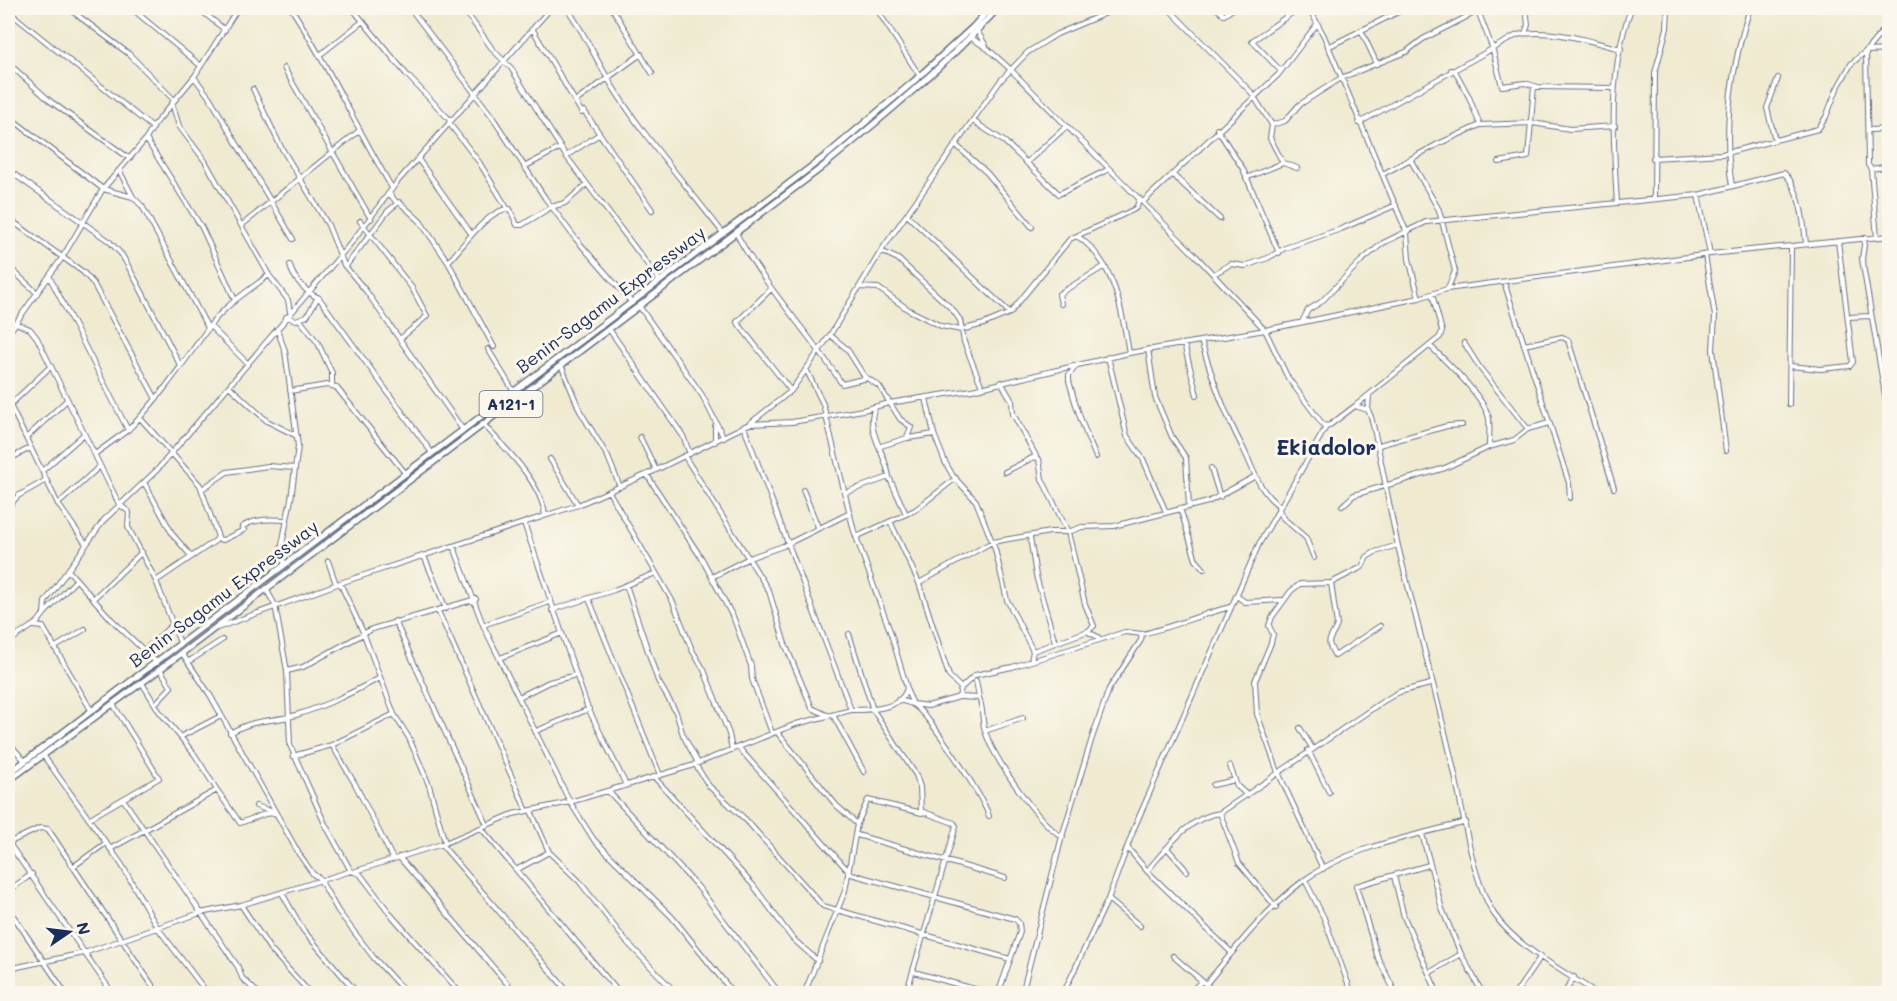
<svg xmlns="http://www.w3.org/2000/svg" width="1897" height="1001" font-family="Mali,sans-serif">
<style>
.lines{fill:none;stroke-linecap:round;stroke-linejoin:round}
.minor-casing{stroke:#657086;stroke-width:6}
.highway-casing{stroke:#657086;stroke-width:8}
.minor{stroke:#fff;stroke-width:4}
.highway{stroke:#fff;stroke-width:5}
.labels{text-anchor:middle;stroke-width:6;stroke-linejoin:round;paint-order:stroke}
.shield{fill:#fbf7ec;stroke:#5e6b89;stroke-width:1.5}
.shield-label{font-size:16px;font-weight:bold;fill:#1b2f5e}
.street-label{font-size:18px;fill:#1b2f5e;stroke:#fbf7ec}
.quarter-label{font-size:21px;font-weight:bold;fill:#1b2f5e;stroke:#fbf7ec}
</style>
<rect width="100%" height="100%" fill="#fbf7ec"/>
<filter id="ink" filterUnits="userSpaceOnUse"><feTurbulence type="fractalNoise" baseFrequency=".0167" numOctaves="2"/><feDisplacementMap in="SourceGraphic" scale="12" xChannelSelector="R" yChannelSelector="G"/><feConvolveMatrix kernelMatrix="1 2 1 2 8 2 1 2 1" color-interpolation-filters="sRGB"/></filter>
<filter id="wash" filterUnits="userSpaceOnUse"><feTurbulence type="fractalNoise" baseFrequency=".008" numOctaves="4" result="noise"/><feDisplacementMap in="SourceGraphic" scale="24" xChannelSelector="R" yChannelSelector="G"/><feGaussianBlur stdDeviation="1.35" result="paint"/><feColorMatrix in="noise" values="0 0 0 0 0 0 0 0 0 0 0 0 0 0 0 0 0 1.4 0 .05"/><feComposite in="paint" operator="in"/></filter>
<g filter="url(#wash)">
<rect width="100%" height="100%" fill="#efead0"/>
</g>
<g filter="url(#ink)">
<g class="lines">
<g class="minor-casing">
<path id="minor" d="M68,8L129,54L174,100
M131,8L201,66
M198,8L225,30
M291,8C329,66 357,129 392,188
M352,8L407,75L450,120L449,123L479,162L507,208
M410,8L491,115L545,198L575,238L632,303
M463,8L493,50L511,68L566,156L660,281
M567,8C583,31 594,55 608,79C641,134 684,182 723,233
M612,8L652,73
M876,8L919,75
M1168,8L1251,92L1272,125L1270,138L1283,163
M1216,8L1224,15L1234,8
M1309,8L1324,36L1407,233L1409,259L1419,298
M8,11L153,128
M1478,11L1492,47L1502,86L1525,83L1538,87L1614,88
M976,29L986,46
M533,30L582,113
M1361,30L1377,64
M1525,33L1528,25L1526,8
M970,37L988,49L1010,69L1196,256L1265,330L1419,298L1447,289L1710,254L1890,236
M1328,47L1406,8
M1867,51L1890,50
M1866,52L1868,165L1871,169L1877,238
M321,54L363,21
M8,63L50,101L129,158
M284,68L371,219
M1281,71L1252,41L1299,8
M194,77L210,98L293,239
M253,89L281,147L328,225L344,265L366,291L463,430
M576,101L641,54
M172,103L179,126L205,161L269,275L288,300L290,312
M584,111L652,210
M8,116L103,189L133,197
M973,121L1005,142L1059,194L1109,169
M1359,123L1517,35C1550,28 1589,41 1621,49
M1272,125L1285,121L1299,105L1341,78L1406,52L1423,39L1484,8
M1480,125L1532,123L1570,129L1615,126
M1217,129L1243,169L1279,253
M1869,130L1890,129
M146,139L202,228L235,300
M1775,140L1767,108L1778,78
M957,146L987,173L1032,227
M566,156L598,135
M1653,158L1722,154L1818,129L1826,117L1837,89L1851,64L1866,51L1890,22
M418,159L470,232
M1410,159L1439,210L1455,271L1448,288
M1027,162L1067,126
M1499,162L1528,157L1534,86
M524,167L560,148
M1871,169L1890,166
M8,170L109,241L122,255L139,286L180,365
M119,170L133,197L142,206L208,328
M1172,174L1220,219
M1383,174L1438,144L1480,125L1469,97L1455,71L1451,70
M1247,180L1246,178L1283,163L1297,168
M1732,186C1722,126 1732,65 1750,8
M389,193L397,203
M1698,195L1710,254
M1654,199L1655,73L1667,28L1668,8
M1143,202L1278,75L1317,24
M1617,203C1613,140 1608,69 1631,9
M907,215L1010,313
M8,218L83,272L93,283L156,399
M360,221L412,288L427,316L400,339
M242,225L360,130
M736,233C765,288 809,332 842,384L867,378
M1077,236C1115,261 1122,311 1129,353
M1865,238L1862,259L1886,401L1890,400
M881,251L898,259L952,309L960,320L964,342L982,387
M1705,255L1715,316L1713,350L1726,451
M448,262L494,347
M290,265C292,278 308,294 319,298L432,453
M8,266L37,293
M346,266L388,211L399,202L420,221L448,262C462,248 489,207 510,209L517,225H522L551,207L565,203L586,185
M1214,274L1231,264L1245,266L1268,258L1285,248L1341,229L1396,205
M49,276L128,430L95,454
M1504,282L1569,483L1570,498
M859,287L878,288L909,310L941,326L961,330L984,324L1010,313L1070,239L1133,210L1137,207L1139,198
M770,290L737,322L791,391
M1061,304L1059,294L1062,292L1105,266
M639,306L702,395L724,438
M286,317L296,320L307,316L318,297
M1848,317L1871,316
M8,320L30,329L37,338L119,504L129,512L128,527L156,581L180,643
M300,320L318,343
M1302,322L1308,310L1321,302L1361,261L1383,243L1426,222L1698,195L1784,173C1800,188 1804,222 1806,244
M210,326L248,364
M277,329L285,351L298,446L291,499L280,555L285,564
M609,329L683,436L690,454
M8,334L62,258L103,189L146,139L155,124L194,77L238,8
M830,335L847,349L864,376L879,386L900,419L911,427L907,438L881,446
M317,341L332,373V385
M1201,341C1213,380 1224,412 1243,448C1254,470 1258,490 1279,506
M1464,343L1480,368L1528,429
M1184,344L1197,395
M1524,345L1562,337L1568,340L1614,488
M1430,346C1445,360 1486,399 1489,419C1490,428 1489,438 1489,447
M488,349L514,392
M1148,349L1155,397L1172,437L1186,458L1189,506
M1108,357L1127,436L1143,459L1166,512
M561,365L580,411L608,457L620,487
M1076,366L1069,375V381C1076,407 1085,433 1096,457
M1790,366L1821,369L1850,366L1853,362L1838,241
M806,369L823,404L854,531L891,634L907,688C901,710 870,710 851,710
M1001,382L1012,401L1013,414L1036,456
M229,386L267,421L297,436
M290,391L327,385L336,387L406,474
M926,398L934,434L945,462L953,476L976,501L995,549L1007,600L1033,651L1031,661
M8,401L58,504L86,544
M10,405L51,366
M1789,405L1791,246
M1355,406L1440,337L1442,331L1432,294
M1368,410L1369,395
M140,418L200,485L218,537L215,541L156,581
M749,424L792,422L863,410L889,403L972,390L1129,353L1265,330L1288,378L1324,426L1330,425L1355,406L1368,410L1371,417C1382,460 1388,503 1398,546C1416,620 1436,692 1453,766C1463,809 1471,878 1494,914C1517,948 1564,971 1598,994
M484,425C505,448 541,482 545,515
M715,426V442
M128,430C159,399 184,362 209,327C224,306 249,290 269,275
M640,437L656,470
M26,438L67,400
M908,438L934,434
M1379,445L1447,426L1462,425
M685,457L769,591L785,644L812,708L829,716
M550,459L578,505
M8,460L30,448
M1211,468L1220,497
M42,471L84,434
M1005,472L1034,457L1039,459L1042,479L1068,532L1085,604L1094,626L1088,631L1033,651
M647,475L702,559L734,619L751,666L752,679L772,733
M889,477L906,514
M145,484L173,535L191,556
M202,489L227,472L268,466L295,468
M803,490L818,527
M609,492L673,602L692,650L704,670L729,734L732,750
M844,493L889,477C887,456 864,428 875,408
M58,504L100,466
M1342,506L1354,495L1445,468L1489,447L1514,440L1528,429L1549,423
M8,507L18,496L46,480
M1180,508L1196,560L1204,569
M1278,508L1283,518L1306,538L1314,558
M524,523L587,706L626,785
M891,523L919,583L949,676L961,688
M242,527C256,518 271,519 287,520
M856,537L915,510L956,478
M1030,537L1036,576L1055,642
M217,539L223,540L244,530
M454,547L483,625L570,802L691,766L796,724L851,710L744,427
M424,556L446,609
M328,561L336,584
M68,570L111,619L157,663
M712,577L749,558L783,546L850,513
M340,583L363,632L394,714L409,738L429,785L445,843
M919,583L992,542L1050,532H1068L1082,527L1114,526L1208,502L1254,477
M1331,583L1337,625C1331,642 1324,637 1335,656L1380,626
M626,585L658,681L676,712L683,735L698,763
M266,589L275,605L287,671L290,745L325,824L351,871L360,874L392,916L461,994
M1238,597L1245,602L1282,600
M94,598L142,552
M589,599L660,775
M552,610L614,590L656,573
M438,611L527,811
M45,613L76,580
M395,621L487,825
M483,625L550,602
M34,626L43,627L91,710
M217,628L340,583L578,505L652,472L749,424L791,391L830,335L881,251L1001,80L1028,52L1057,34L1118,8
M1088,632L1098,637
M849,634L873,710L916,775L920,787L921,811L954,823L956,826L906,994
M1142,634C1172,627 1199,615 1230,607
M8,642L38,622L44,614L45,602L104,520L157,470L351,243L398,181L551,8
M54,648L85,629
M144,651L172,625
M182,653L210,695L299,854L313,874L319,878L338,911L374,958L407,994
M500,658L560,634
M188,662L222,640
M287,671L303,667L372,629L476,599
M976,681L979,697
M907,691L913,704L928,706L959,697L961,688L975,675L1012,667L1125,632L1142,634L1141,640L1109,689L1092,738L1061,840L1022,994
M519,697L549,682L576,675
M960,697L979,698C984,709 981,722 986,734C995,759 1039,825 1063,837
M898,700C902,701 908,702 912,704C929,713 982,796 989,816
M155,704L171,687L160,669
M833,715L864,772
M1300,728L1312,748
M536,731L589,709
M985,731L1023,718
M777,732L836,805L857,824
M230,733C258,717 269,723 296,715C326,706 353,692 380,678
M182,736L221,716
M8,742L25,761
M332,745L355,784L393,859
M738,747L851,874L1015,919L1019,923L1020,932L998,994
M1308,750L1329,792
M43,755L122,865L157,927L208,994
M293,756L332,745L394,714
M695,764L709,786L746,820L823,906L1010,959
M1230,766L1237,786L1247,795
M654,777L753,885L792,938L818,961
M1213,785L1235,780
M217,790L240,823L265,814L276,813
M608,791L698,887L780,994
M123,799L238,967L242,978L259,994
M256,806L273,812
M531,811L549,852L579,881L625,940L677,994
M1220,813L1239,863L1276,907
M90,818L159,778L113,704
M481,828L620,994
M1422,834L1442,909L1461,954L1483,994
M857,835L1005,878
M8,842L113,994
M8,843L40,828L48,829L158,994
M441,844L570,994
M1127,847L1147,871L1232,953
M1167,848L1187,871
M110,849L217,790L195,755L159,711L142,683
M399,857L516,994
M74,866L106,843
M1323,869L1278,772L1257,714L1255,681L1271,643L1273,634L1269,626L1272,617L1291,591L1300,584L1331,583L1362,567L1367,557L1375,552L1398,545
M516,870L549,852
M356,871L445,843L513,814L570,802L594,840L672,917L734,994
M1147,871C1167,848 1188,817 1220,813L1382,702L1399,692L1430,684
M1394,876L1404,917L1438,994
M1305,880L1324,918L1352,994
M8,891L32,874
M282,893L303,930L358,994
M1108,899L1140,926
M241,905L270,949L311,994
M8,908L66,994
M1173,956L1217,994
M8,969L84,953L200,913L241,905L351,871
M914,972L992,994
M1429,973L1461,954
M8,977L17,994
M1206,984C1235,949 1266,909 1303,881C1350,846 1411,837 1466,822
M804,994L845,891L857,824L868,800L922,813
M1063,994L1108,899L1135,826L1259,544L1326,427
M1188,994L1202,981
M1396,994L1378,958L1356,886L1429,865
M1427,994L1435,988
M1515,994L1541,956
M1564,994L1574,977"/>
</g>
<g class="highway-casing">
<path id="highway" d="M8,774L828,154L913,82L974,26L990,8
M8,781L182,653L821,168C883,117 945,66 998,8"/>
</g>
<use href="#minor" class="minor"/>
<use href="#highway" class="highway"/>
</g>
</g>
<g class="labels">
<rect class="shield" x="479.5" y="391" width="63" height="26" rx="4.5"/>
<g class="shield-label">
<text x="511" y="410">A121-1</text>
</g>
<g class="street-label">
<text transform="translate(611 300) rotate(-37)" y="6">Benin-Sagamu Expressway</text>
<text transform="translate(224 594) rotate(-37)" y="6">Benin-Sagamu Expressway</text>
</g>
<g class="quarter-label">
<text x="1326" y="455">Ekiadolor</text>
</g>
</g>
<rect width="1897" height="1001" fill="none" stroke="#fbf7ec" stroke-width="30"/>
<g transform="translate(69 932) rotate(76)" stroke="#fbf7ec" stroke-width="4.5" paint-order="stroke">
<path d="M0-4.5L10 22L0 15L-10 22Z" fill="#1b2f5e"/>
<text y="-9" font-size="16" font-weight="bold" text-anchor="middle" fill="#1b2f5e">N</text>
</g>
</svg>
